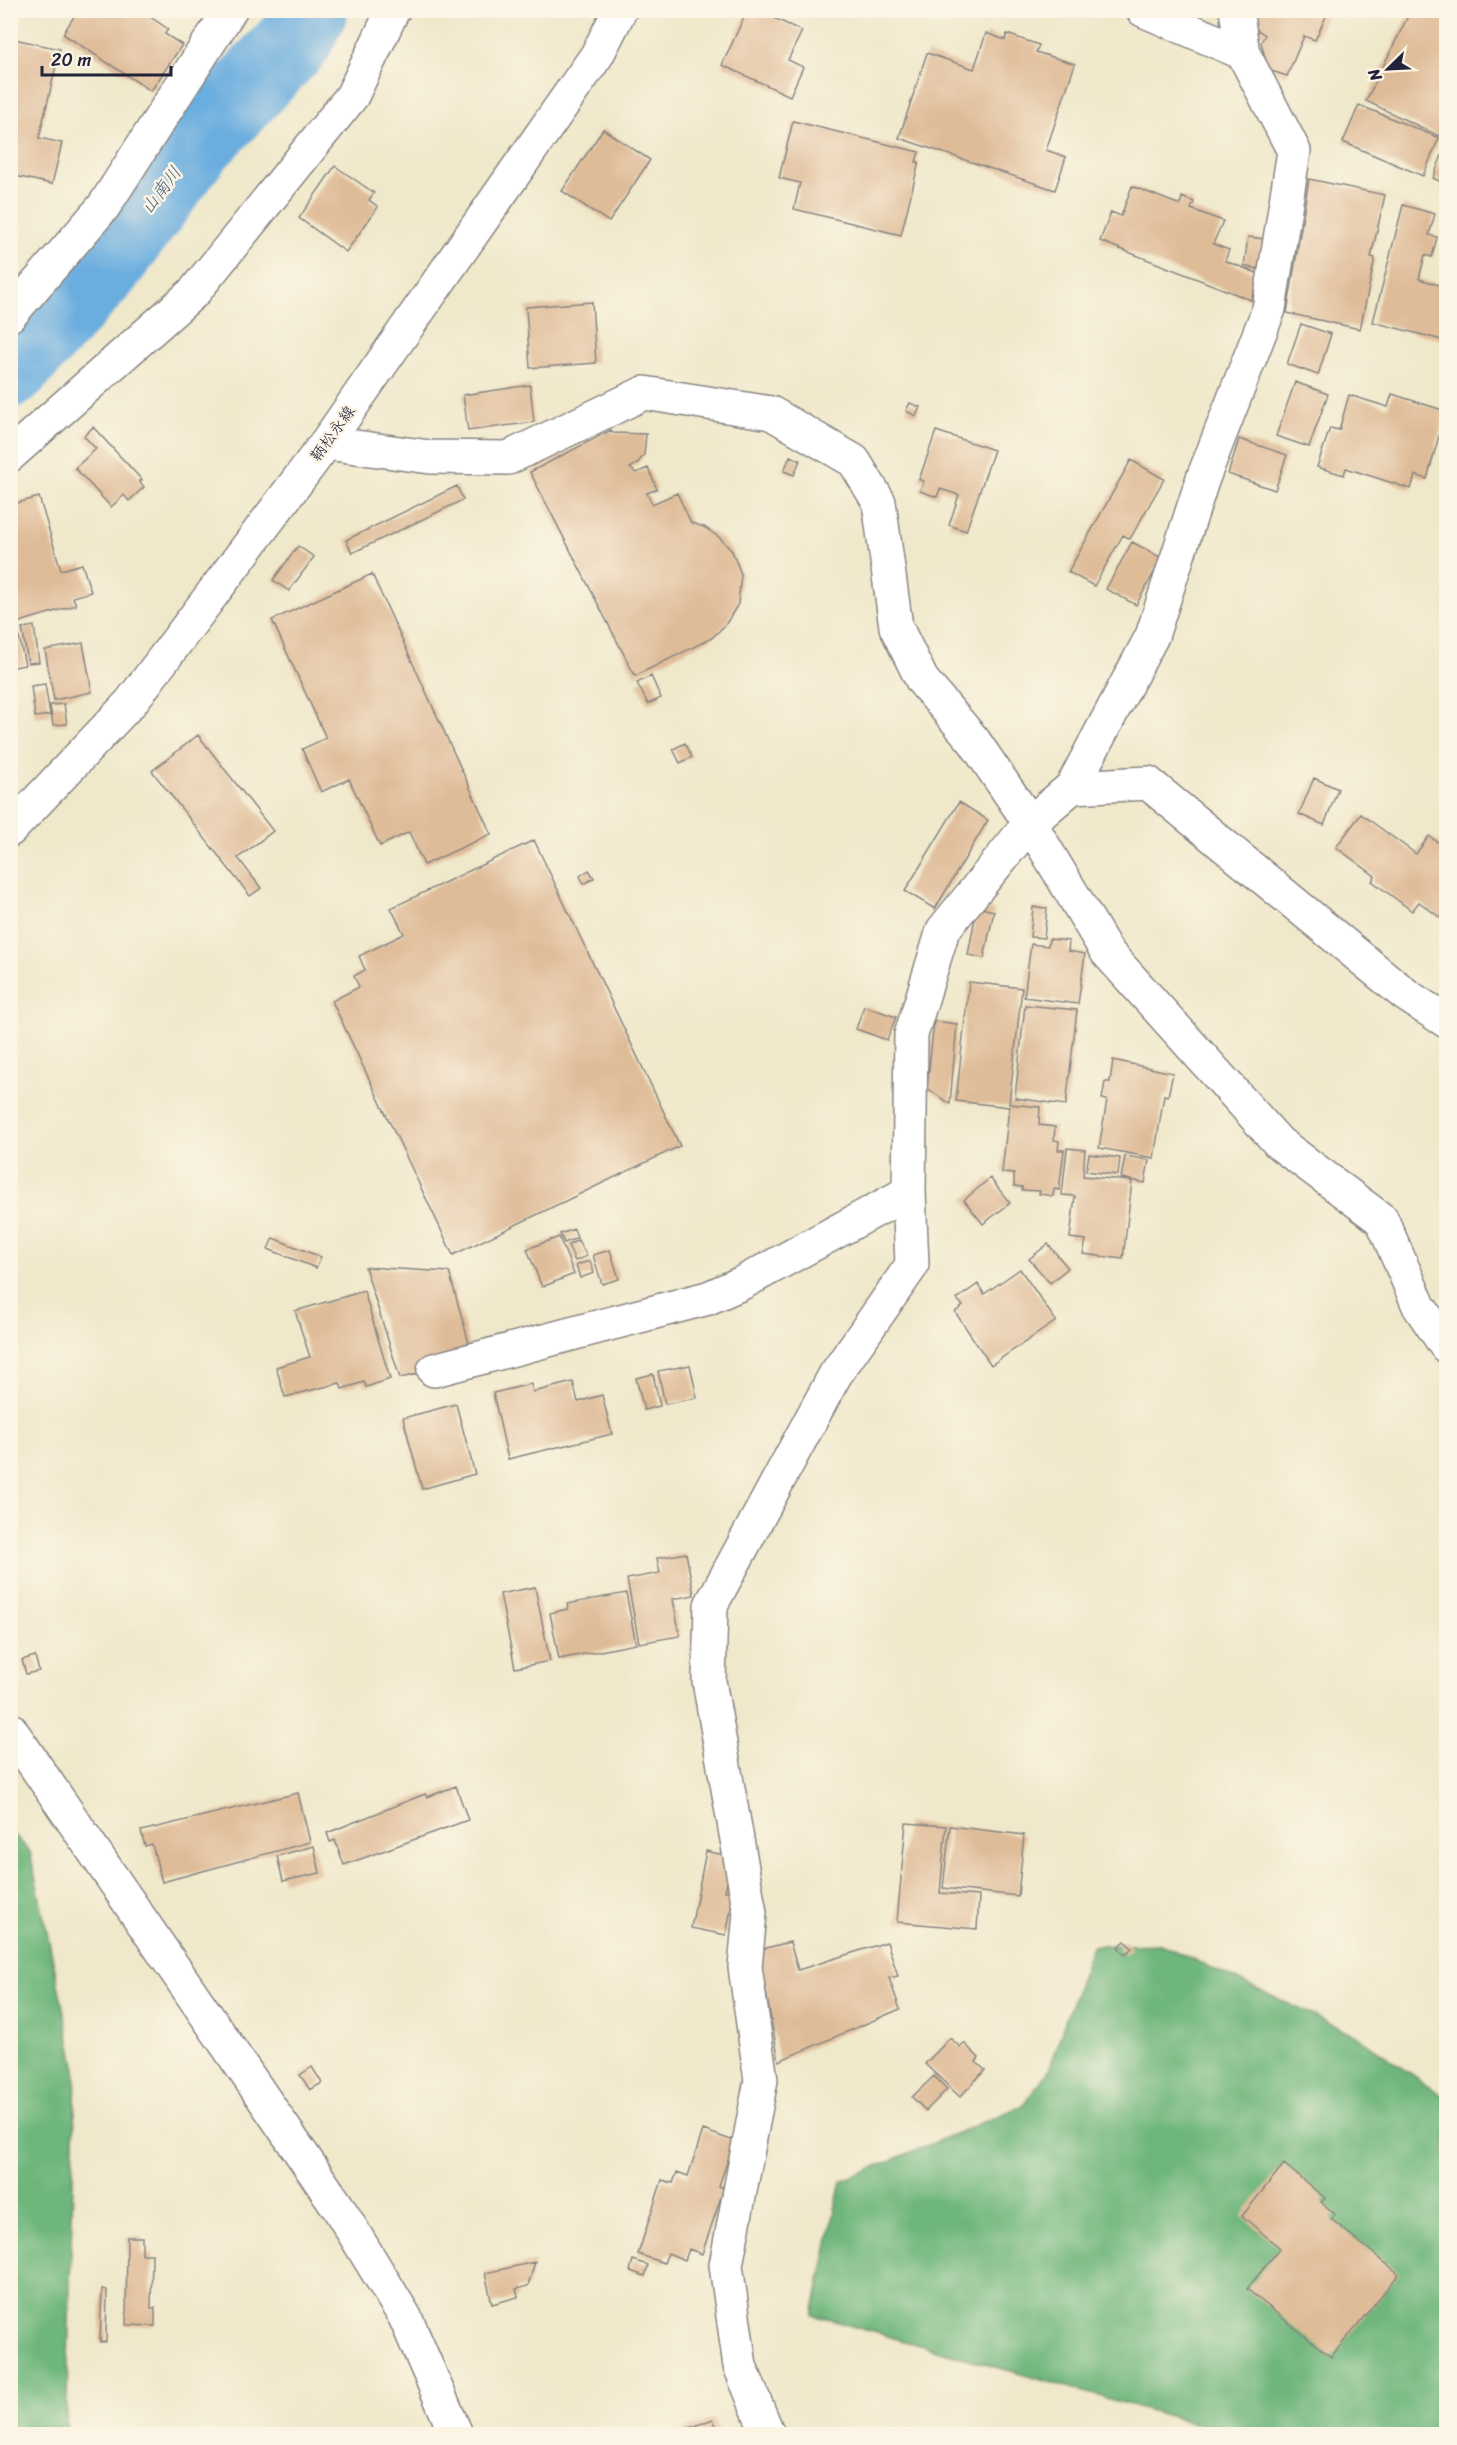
<svg xmlns="http://www.w3.org/2000/svg" width="1457" height="2445" font-family="Sriracha,'Klee One',sans-serif">
<style>
.forest{fill:#6eb67c;stroke:#486c5c;stroke-width:1.5}
.lines{fill:none;stroke-linecap:round;stroke-linejoin:round}
.river{stroke:#6baddf;stroke-width:76}
.building{fill:#dfbc98}
.street-casing{stroke:#898582;stroke-width:36}
.secondary-casing{stroke:#898582;stroke-width:36}
.primary-casing{stroke:#898582;stroke-width:36}
.street{stroke:#fff;stroke-width:33}
.secondary{stroke:#fff;stroke-width:33}
.primary{stroke:#fff;stroke-width:33}
.labels{text-anchor:middle;stroke-width:5;stroke-linejoin:round;paint-order:stroke}
.street-label{font-size:16px;fill:#22223b;stroke:#fcf5e5}
.water-label{font-size:18px;font-style:italic;fill:#3f5a7d;stroke:#fcf5e5}
</style>
<rect width="100%" height="100%" fill="#fcf5e5"/>
<filter id="ink" filterUnits="userSpaceOnUse"><feTurbulence type="fractalNoise" baseFrequency=".0167" numOctaves="2"/><feDisplacementMap in="SourceGraphic" scale="12" xChannelSelector="R" yChannelSelector="G"/><feConvolveMatrix kernelMatrix="1 2 1 2 8 2 1 2 1" color-interpolation-filters="sRGB"/></filter>
<filter id="wash" filterUnits="userSpaceOnUse"><feTurbulence type="fractalNoise" baseFrequency=".008" numOctaves="4" result="noise"/><feDisplacementMap in="SourceGraphic" scale="24" xChannelSelector="R" yChannelSelector="G"/><feGaussianBlur stdDeviation="1.35" result="paint"/><feColorMatrix in="noise" values="0 0 0 0 0 0 0 0 0 0 0 0 0 0 0 0 0 1.4 0 .05"/><feComposite in="paint" operator="in"/></filter>
<g filter="url(#wash)">
<rect width="100%" height="100%" fill="#f0e8ca"/>
<path class="forest" d="M10,1830L30,1852L76,2069L66,2434H11Z
M1160,1944L1355,2035L1446,2098V2434H1233L813,2315L841,2181L1022,2106L1047,2073L1092,1946Z"/>
<g class="lines">
<path class="river" d="M10,370L102,270L194,146L295,40L310,10"/>
</g>
<g id="blocks">
<path class="building" d="M78,10H140L168,29L165,34L182,45L151,91L63,34Z
M1255,10H1329L1315,40L1304,36L1287,76L1268,70L1261,42L1265,35L1255,28L1253,12Z
M1411,10H1436L1446,16V120L1439,136L1366,101Z
M761,12L802,31L788,60L803,67L790,96L722,65L746,13L759,18Z
M986,33L1005,40L1007,34L1039,45L1036,52L1075,64L1046,150L1066,157L1055,190L899,138L927,53L974,69Z
M10,38L60,49L39,138L62,143L52,184L10,175Z
M1359,105L1439,138L1423,176L1343,142Z
M793,121L919,152L916,162H919L901,235L794,209L800,183L779,178Z
M603,129L650,160L609,222L562,191Z
M1446,145V184L1433,178Z
M335,166L374,193L369,200L378,207L346,252L299,218Z
M1309,179L1385,195L1371,257L1375,258L1360,329L1287,313Z
M1132,186L1180,205L1182,197L1194,202L1191,209L1223,221L1213,244L1229,250L1225,261L1260,274L1251,300L1100,241L1111,212L1121,216Z
M1403,205L1435,214L1429,235L1437,237L1432,257L1425,255L1419,279L1446,287V341L1373,322Z
M1248,237L1264,239L1259,269L1244,266Z
M592,302L596,363L530,368L526,307Z
M1301,324L1331,334L1318,375L1287,364Z
M1295,382L1328,394L1309,447L1276,436Z
M530,385L534,422L468,431L463,395Z
M1392,394L1446,411L1427,479L1415,475L1411,489L1346,468L1344,475L1317,467L1330,428L1339,430L1349,395L1388,407Z
M910,403L920,407L916,416L906,411Z
M93,427L142,480L139,481L144,487L129,501L124,495L111,507L75,468L96,449L84,436Z
M611,430L613,433L646,434L644,455L637,464L630,468L636,473L648,468L657,489L647,493L652,504L677,493L691,523L704,527L720,538L732,551L741,574L738,604L726,624L712,638L635,676L530,472Z
M936,431L994,450L966,531L949,525L959,495L940,489L937,497L920,491L924,481L919,480Z
M1239,439L1287,455L1275,490L1228,474Z
M790,456L800,460L794,475L784,471Z
M1131,460L1164,479L1130,539L1123,535L1094,586L1068,572Z
M457,486L463,500L352,553L346,540Z
M39,497L61,570L82,564L91,592L73,597L76,605L10,625V505Z
M1132,542L1162,558L1136,605L1106,589Z
M298,546L314,557L289,591L273,580Z
M372,574L491,834L424,865L409,832L380,846L349,779L321,792L302,749L326,738L272,620Z
M34,626L39,662L28,663L22,628Z
M18,632L25,665L10,668V634Z
M83,643L92,692L54,700L45,650Z
M651,676L661,698L648,704L637,683Z
M45,684L50,715L35,717L31,686Z
M64,704L67,724L53,725L50,705Z
M198,735L273,831L238,858L261,888L250,896L152,771Z
M685,743L692,757L680,763L673,749Z
M1314,778L1338,789L1324,825L1299,814Z
M959,802L988,820L935,909L905,891Z
M1361,814L1416,854L1429,836L1446,848V922L1419,902L1412,911L1372,881L1375,876L1336,847Z
M534,840L680,1146L453,1255L332,1001L359,987L354,976L365,970L359,956L404,934L391,908Z
M589,870L594,878L584,884L580,876Z
M977,907L994,911L984,958L968,955Z
M1033,907L1047,908L1044,938L1030,937Z
M1049,939L1069,941L1068,951L1085,954L1078,1004L1024,997L1031,944L1048,946Z
M969,982L1022,988L1009,1104L1040,1107L1039,1125L1055,1127L1054,1140L1059,1141L1058,1150H1064L1059,1190L1054,1189L1053,1196L1039,1194L1040,1191L1022,1190V1187L1014,1186V1174L1002,1173L1009,1107L956,1101Z
M1025,1005L1077,1010L1066,1105L1015,1098Z
M864,1006L896,1017L887,1040L856,1029Z
M934,1021L957,1024L950,1104L927,1088Z
M1113,1060L1173,1073L1168,1096L1164,1095L1154,1158L1099,1148L1107,1100L1102,1099L1105,1082H1110Z
M1067,1148L1085,1150L1083,1176L1132,1181L1123,1259L1083,1254L1086,1240L1070,1238L1075,1196L1062,1195Z
M1089,1154L1120,1158L1118,1175L1086,1171Z
M1125,1156L1149,1160L1145,1183L1121,1178Z
M990,1178L1010,1203L983,1224L964,1200Z
M574,1229L577,1238L564,1243L560,1234Z
M559,1237L574,1274L542,1287L527,1249Z
M273,1238L321,1257L316,1268L268,1249Z
M578,1240L587,1256L575,1261L568,1245Z
M1048,1244L1068,1268L1050,1283L1029,1259Z
M610,1250L619,1279L602,1284L593,1255Z
M590,1261L594,1273L580,1278L576,1265Z
M365,1267L449,1272L474,1361L400,1378Z
M1020,1269L1056,1321L991,1365L955,1312L963,1306L957,1299L978,1284L984,1294Z
M364,1291L390,1379L366,1387L364,1382L342,1389L340,1383L285,1397L276,1367L310,1357L295,1311Z
M690,1365L697,1398L665,1404L658,1371Z
M653,1374L660,1406L644,1410L636,1378Z
M573,1382L578,1402L602,1395L612,1434L508,1459L493,1393L531,1384L533,1392Z
M456,1404L475,1474L422,1489L403,1418Z
M686,1553L694,1595L673,1599L680,1636L639,1643L627,1579L660,1573L657,1558Z
M535,1587L550,1661L515,1668L500,1594Z
M626,1593L636,1644L559,1659L550,1613L568,1609L567,1604Z
M35,1656L39,1671L26,1674L22,1660Z
M456,1786L468,1820L344,1865L335,1840L330,1842L327,1833L425,1794L427,1797Z
M298,1793L310,1842L162,1882L152,1844L145,1846L141,1831Z
M906,1823L946,1826L940,1893L979,1896L977,1929L897,1922Z
M950,1826L1024,1835L1018,1896L943,1888Z
M314,1846L320,1873L283,1881L277,1856Z
M706,1851L732,1857L725,1891L734,1893L726,1935L691,1928Z
M1125,1941L1132,1948L1125,1955L1118,1947Z
M790,1942L798,1970L887,1942L898,1976L889,1978L900,2009L779,2061L758,1950Z
M950,2038L960,2047L964,2043L979,2058L976,2062L985,2070L960,2097L925,2064Z
M312,2067L322,2083L310,2090L300,2075Z
M934,2076L947,2089L926,2111L912,2097Z
M703,2130L734,2141L719,2186L724,2188L702,2254L689,2249L685,2260L668,2253L664,2263L638,2254L662,2180L673,2183L677,2172L688,2176Z
M1284,2164L1325,2198L1321,2202L1335,2214L1331,2219L1399,2274L1331,2357L1247,2289L1280,2248L1242,2216Z
M127,2237H142V2254H152L151,2308H155V2326L126,2325Z
M633,2260L648,2265L645,2276L630,2271Z
M535,2262L528,2286L516,2289L518,2297L492,2304L485,2273Z
M102,2289L107,2290L106,2342H100Z
M713,2419L720,2434H674Z"/>
</g>
</g>
<g filter="url(#ink)">
<use href="#blocks" fill-opacity="0" stroke="#898582" stroke-width="1.5"/>
<g class="lines">
<g class="street-casing">
<path id="street" d="M1143,10L1243,53
M10,315L104,206L230,10
M326,443L430,457L508,458L644,393L771,413L854,461L879,502L896,627L922,680L974,741L1030,823L1107,952L1279,1143L1382,1220L1419,1306L1446,1346
M10,455L194,292L352,96L393,10
M1072,787L1148,783L1406,995L1446,1021
M434,1370L708,1298L742,1283L909,1192
M768,2434L740,2366L726,2265L761,2080L745,1967L750,1913L709,1681L711,1605L835,1375L912,1265L909,1192L911,1035L943,930L1030,823L1072,787L1152,636L1203,478L1269,309L1294,151L1243,53L1236,10"/>
</g>
<g class="secondary-casing">
<path id="secondary" d="M10,1729L338,2207L405,2317L456,2434"/>
</g>
<g class="primary-casing">
<path id="primary" d="M10,830L131,702L326,443L597,55L620,10"/>
</g>
<use href="#street" class="street"/>
<use href="#secondary" class="secondary"/>
<use href="#primary" class="primary"/>
</g>
</g>
<g class="labels">
<g class="street-label">
<text transform="translate(332 433) rotate(-54)" y="6">鞆松永線</text>
</g>
<g class="water-label">
<text transform="translate(161 190) rotate(-53)" y="6">山南川</text>
</g>
</g>
<rect width="1457" height="2445" fill="none" stroke="#fcf5e5" stroke-width="36"/>
<g transform="translate(1388 69) rotate(246)" stroke="#fcf5e5" stroke-width="4.5" paint-order="stroke">
<path d="M0-4.5L10 22L0 15L-10 22Z" fill="#22223b"/>
<text y="-9" font-size="16" font-weight="bold" text-anchor="middle" fill="#22223b">N</text>
</g>
<path d="M42 66v9h129v-9" fill="none" stroke="#22223b" stroke-width="3"/>
<text x="51" y="66" font-size="18" fill="#22223b" stroke="#fcf5e5" stroke-width="4.5" paint-order="stroke">20 m</text>
</svg>
